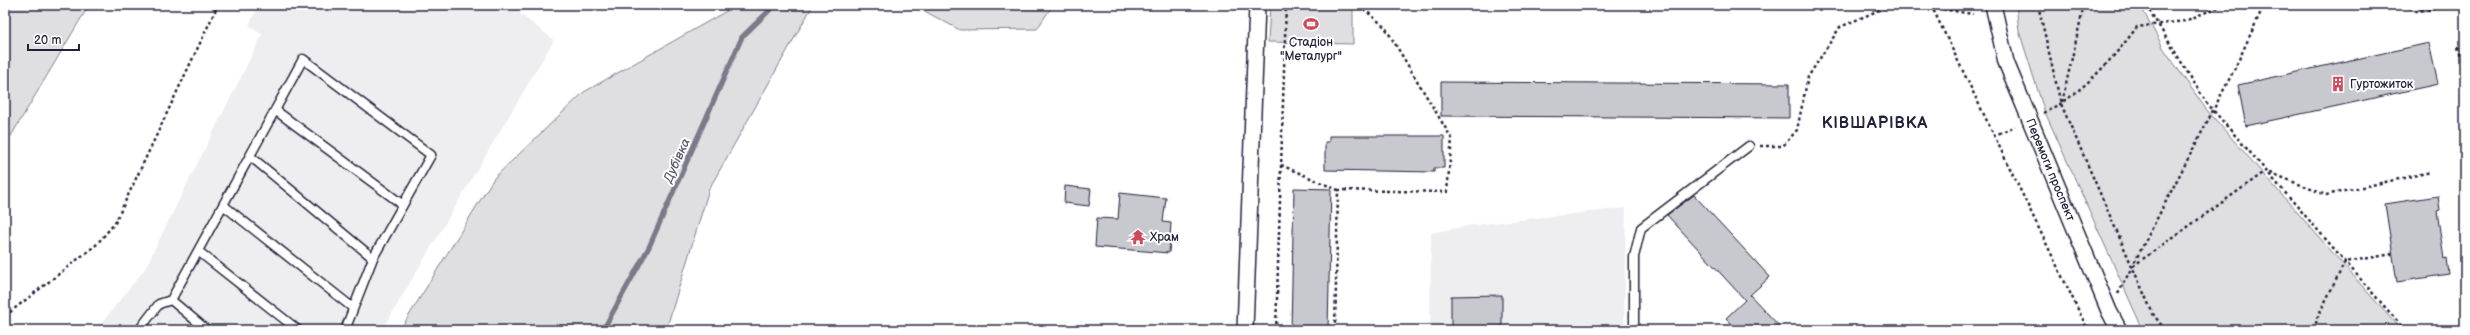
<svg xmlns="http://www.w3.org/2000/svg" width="2470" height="335" font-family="'Balsamiq Sans',sans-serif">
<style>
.built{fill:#eeeef1}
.green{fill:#dfdfe2;stroke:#80808e}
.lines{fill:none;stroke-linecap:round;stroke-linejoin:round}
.stream{stroke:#7a7a88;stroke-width:5}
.building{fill:#c8c8cf;stroke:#22223b}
.lane-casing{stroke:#22223b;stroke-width:11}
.street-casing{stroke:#22223b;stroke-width:18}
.path{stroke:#22223b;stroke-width:2.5;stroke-dasharray:3 3;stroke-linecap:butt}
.lane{stroke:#fff;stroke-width:8}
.street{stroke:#fff;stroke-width:15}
.labels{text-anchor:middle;stroke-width:4;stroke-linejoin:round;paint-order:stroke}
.poi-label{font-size:12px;fill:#22223b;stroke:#fff;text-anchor:start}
.street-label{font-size:12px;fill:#22223b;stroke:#fff}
.water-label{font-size:13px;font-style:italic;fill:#5c5c6f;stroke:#fff}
.district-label{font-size:16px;font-weight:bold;letter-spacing:1px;fill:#22223b;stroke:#fff}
</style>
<rect width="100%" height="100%" fill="#fff"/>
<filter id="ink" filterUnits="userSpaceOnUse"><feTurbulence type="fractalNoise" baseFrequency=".025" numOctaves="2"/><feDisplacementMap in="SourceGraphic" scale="8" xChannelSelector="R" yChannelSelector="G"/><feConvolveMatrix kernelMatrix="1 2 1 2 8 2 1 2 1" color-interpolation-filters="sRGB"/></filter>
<g filter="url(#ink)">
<path class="built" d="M259,5H525L520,14L554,40L385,325L384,330H96L144,270L262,35L249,25Z
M1626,208L1624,330H1430L1431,233L1467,226Z"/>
<path class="green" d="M5,5H89L5,146Z
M737,5H813L709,189L666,330H400L494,178L584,92Z
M913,5H1051L1052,6L1037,29L960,30Z
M1270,5H1353V44L1268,42Z
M2016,5H2140L2164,49L2206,109L2401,330H2143L2044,110L2019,31Z"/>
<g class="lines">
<path class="stream" d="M603,330L649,247L742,37L775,5"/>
</g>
<path class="building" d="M2429,43L2438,84L2246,126L2238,85Z
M1441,82L1789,84V118L1441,116Z
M1329,136H1444V168H1434V172L1325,170V142H1329Z
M1065,186L1091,189L1089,206L1064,203Z
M1294,188L1331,189L1328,330H1291Z
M1120,193L1166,198L1163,222L1171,223L1169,253L1095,247L1097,218L1118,219Z
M1694,195L1770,277L1750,295L1783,330H1738L1726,318L1745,300L1667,215Z
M2438,196L2440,210L2437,211L2444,259L2447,258L2449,274L2397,282L2385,204Z
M1502,295V330L1451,328V296Z"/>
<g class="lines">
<g class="lane-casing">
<path id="lane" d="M275,110L403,205
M250,156L373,258
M223,205L353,308
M198,251L298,330
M171,300L207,330
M139,330L159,304L171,300L303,59L431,155L373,258L345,330
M1634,330V257L1641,228L1749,146"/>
</g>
<g class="street-casing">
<g id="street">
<path id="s1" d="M1993,5L2006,62L2109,311L2119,330"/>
<path d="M1245,330L1257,5"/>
</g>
</g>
<path class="path" d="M1895,5L1931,7L1973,14
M1931,5L2088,330
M2038,5L2061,104L2153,314L2165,330
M2146,5L2206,102L2405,330
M2404,5L2417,11L2465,5
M2016,7L2024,5
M2458,46L2465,70
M2062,102L2084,5
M2043,113C2081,95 2112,60 2137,27L2185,21L2223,5
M1993,136L2015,126
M1760,146H1783L1797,130L1808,77L1840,27L1891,5
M1281,165L1338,190L1335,330
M1338,190L1447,192L1452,139L1385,27L1359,5
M2133,266L2266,171L2326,195L2431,172
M2118,294L2235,68L2264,5
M5,316L96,245L115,223L218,5
M1276,330L1286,5
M2315,330L2317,318L2345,262L2392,254"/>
<use href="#lane" class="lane"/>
<use href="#street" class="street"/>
</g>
</g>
<defs>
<g id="stadium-bare" transform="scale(1.2)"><path d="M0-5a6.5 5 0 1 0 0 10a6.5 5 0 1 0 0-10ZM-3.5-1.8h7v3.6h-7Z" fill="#d1495b" stroke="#fff" stroke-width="2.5" paint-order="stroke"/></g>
<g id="building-bare" transform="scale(1.2)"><path d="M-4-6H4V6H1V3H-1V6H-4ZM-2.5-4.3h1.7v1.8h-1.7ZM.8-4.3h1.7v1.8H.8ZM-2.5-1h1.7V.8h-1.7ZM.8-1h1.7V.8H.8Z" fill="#d1495b" stroke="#fff" stroke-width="2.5" paint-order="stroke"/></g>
<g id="temple-bare" transform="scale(1.2)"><path d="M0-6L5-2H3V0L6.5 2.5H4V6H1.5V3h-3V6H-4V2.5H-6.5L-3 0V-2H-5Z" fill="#d1495b" stroke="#fff" stroke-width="2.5" paint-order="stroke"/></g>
</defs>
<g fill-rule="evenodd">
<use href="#stadium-bare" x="1311" y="24"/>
<use href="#building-bare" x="2338" y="84"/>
<use href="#temple-bare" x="1138" y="237"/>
</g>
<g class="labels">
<g class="poi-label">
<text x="1311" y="46" text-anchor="middle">Стадіон<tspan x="1311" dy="14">"Металург"</tspan></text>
<text x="2350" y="88">Гуртожиток</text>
<text x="1150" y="241">Храм</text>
</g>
<g class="street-label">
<text dy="4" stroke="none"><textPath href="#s1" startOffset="175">Перемоги проспект</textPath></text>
</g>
<g class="water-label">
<text transform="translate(676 160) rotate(-66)" y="5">Дубівка</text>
</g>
<g class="district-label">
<text x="1875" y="128">КІВШАРІВКА</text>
</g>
</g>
<rect width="2470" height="335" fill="none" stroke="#fff" stroke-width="20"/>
<rect x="10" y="10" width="2450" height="315" fill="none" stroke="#22223b" stroke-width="1.5" filter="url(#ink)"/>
<path d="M28 44v6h51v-6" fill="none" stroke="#22223b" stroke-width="2"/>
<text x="34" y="44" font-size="12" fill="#22223b" stroke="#ffffff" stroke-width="3" paint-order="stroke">20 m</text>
</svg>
